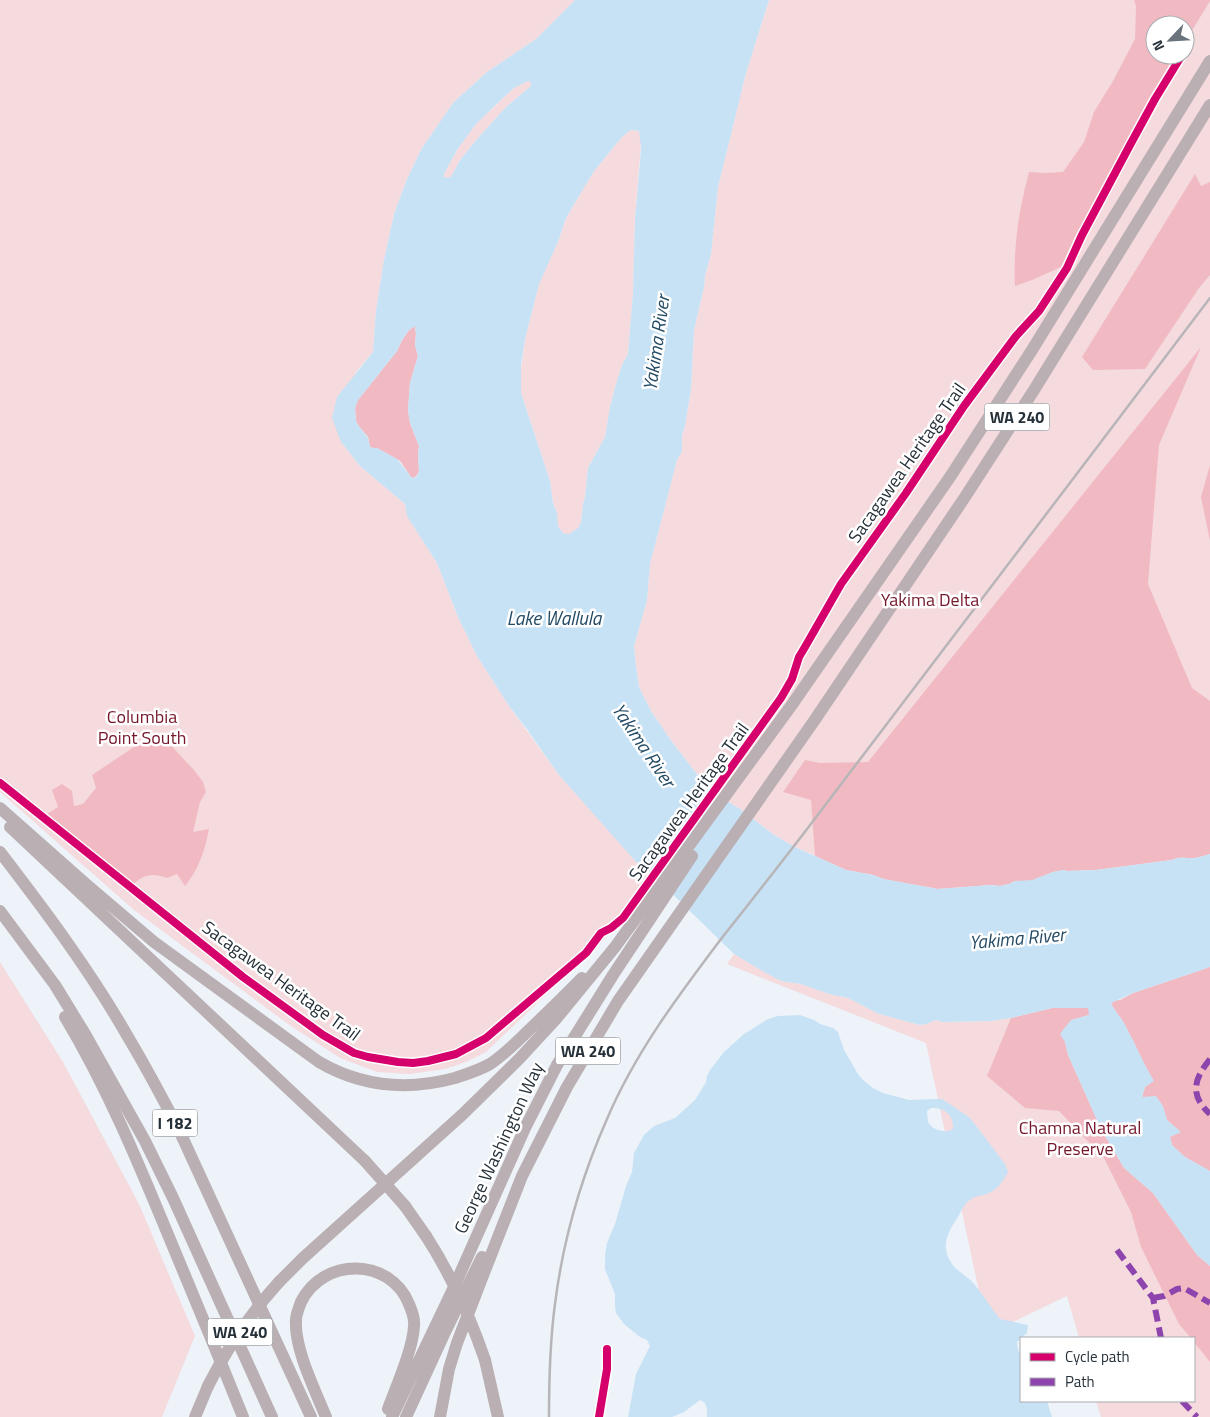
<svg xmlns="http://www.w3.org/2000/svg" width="1210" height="1417" font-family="'Titillium Web',sans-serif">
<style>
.green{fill:#f5dade;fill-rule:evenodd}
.forest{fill:#f1bac2}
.water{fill:#c8e2f5;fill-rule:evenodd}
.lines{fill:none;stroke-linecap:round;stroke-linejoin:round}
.minor{stroke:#c2b2b6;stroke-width:9}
.highway{stroke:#baafb3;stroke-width:12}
.rail{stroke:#b8b5b8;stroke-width:2.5}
.highway-bridge{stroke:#baafb3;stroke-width:12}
.quiet{stroke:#8e44ad;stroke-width:6;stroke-dasharray:12 6;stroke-linecap:butt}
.cycleway-casing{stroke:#fff;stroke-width:11}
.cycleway{stroke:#d6006c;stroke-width:8}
.labels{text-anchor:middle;stroke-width:5;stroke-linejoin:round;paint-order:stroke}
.shield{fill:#fff;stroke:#666e74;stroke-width:1}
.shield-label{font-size:16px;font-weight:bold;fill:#253039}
.street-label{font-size:18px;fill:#253039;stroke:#fff}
.park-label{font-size:18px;fill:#74172a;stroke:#fff}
.water-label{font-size:19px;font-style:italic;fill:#244b65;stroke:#fff}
</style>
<rect width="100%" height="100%" fill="#edf3f8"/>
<path class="green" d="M0,0H575L536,39L487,72L453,103L422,148L407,179L394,214L384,260L376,311L373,352L356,372L341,442L360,466L405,504L408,516L437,563L458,617L477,656L509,706L559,775L655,877L625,919L486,1052L466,1062L445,1069L410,1074L377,1072L340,1058L288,1024L134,910L0,792Z
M769,0H1210V854L1053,872L1031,881L830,862L795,847L774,835L740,809L710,791L672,742L651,711L639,687L636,666L634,646L647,600L650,564L677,460L682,451V435L685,426L691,389L694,330L704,287L705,276L711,254L718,187L746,73ZM1155,25H1185V55H1155Z
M528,81L531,82V86L506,107L478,138L460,160L451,178H444V174L461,143L481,118L490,111L502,99L514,88Z
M633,130L639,131L641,142L635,219L633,293L628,354L622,365L616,384L610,407L605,437L588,468L585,497L583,504L581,522L578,528L569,534H565L562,532L557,526V513L553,503L550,481L521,393V370L525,339L540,280L558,242L566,218L594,171L621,138L629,131Z
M734,954L781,981L801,984L829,994L848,998L879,1014L920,1025L927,1024L935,1020L943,1022L991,1021L1120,1000L1210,967V1417H1101L1096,1401H1194V1338H1079L1067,1296L988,1334L926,1043L727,964Z
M0,962L63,1062L139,1204L195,1336L162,1417H0Z"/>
<path class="forest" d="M1134,0H1210V1L1185,42V25H1155V55H1177L1140,115L1075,237L1061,267L1032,280L1015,286C1013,247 1019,209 1029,172L1044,173L1063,172L1084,142L1094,112L1113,81L1135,39L1136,6Z
M1195,174L1201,186L1210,182V275L1199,288L1145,369L1093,370L1082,357Z
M415,326L416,334L415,345L418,356L410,383L408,410L410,423L419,446L418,454L419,471L417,475L414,478L411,477L400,461L377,448H373L370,447L368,437L358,425L356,421L355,408L358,400L397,351L402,340L409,330Z
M1201,347L1159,445L1148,584L1192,688L1210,701V854C1203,856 1196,859 1189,858C1181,858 1180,857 1172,860L1096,870L1068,871L1063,870L1053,872L1031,881H1015L1009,884L1000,886L991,885L938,889L883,879L873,875L846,870L815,856L811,800L783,792L805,760L820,763L868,762Z
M1210,465V541L1201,497Z
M162,736L194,770L203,782L206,792L200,802L193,832L209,829C205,850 199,869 185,886L177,874L167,878C150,872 144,875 131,886L47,814L58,807L52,790L62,784L72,791L74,806L83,804L96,788L92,775L149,737Z
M1210,967V1171L1185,1157L1172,1145L1170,1137L1180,1132L1167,1120L1163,1107L1142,1098L1145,1087L1153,1080C1143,1063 1136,1045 1126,1027C1122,1018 1115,1012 1111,1003L1089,1015L1071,1020L1065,1042L1068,1055L1101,1129L1124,1168L1153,1193L1197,1255L1210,1266V1362L1194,1342V1338H1191L1179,1324L1141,1247L1131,1212L1104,1158L1059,1111L1025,1108L987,1076L1011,1018L1052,1008L1120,1000L1133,993Z"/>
<path class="water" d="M575,0H769L746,73L718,187L711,254L705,276L704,287L694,330L691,389L685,426L682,435V451L677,460L650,564L647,600L634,646L636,666L639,687L651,711L672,742L710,791L740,809L774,835L795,847L846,870L873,875L883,879L938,889L991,885L1000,886L1009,884L1015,881L1032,880L1053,872L1063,870L1068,871L1096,870L1172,860C1180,857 1181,858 1189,858C1196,859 1203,856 1210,854V967L1133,993L1111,1003C1115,1012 1122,1018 1126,1027C1136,1045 1143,1063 1154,1081L1145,1087L1142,1097L1156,1096L1163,1106L1167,1120L1181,1132L1170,1137L1172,1145L1185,1157L1210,1171V1266L1197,1255L1153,1193L1124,1168L1101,1129L1068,1055L1065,1042L1060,1034L1071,1020L1089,1015L1088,1008H1052L1011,1018L991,1021L943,1022L935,1020L927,1024L920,1025L879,1014L848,998L829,994L801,984L781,981L759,969L734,954L655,877L637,863L559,775L526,728L509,706L477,656L458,617L437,563L407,516L405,504L360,466L341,442L332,418L337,397L373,352L376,311L384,260L394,214L407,179L422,148L453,103L487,72L536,39ZM528,81L531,82V86L506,107L478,138L460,160L451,177L444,178V174L457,150L476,124L505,96L514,88ZM633,130L639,131L641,147L640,162L635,219L633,293L628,354L622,365L616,384L610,407L605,437L588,468L585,497L583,504L581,522L578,528L569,534H565L562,532L558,526L557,513L553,503L550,481L521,393V366L525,339L539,284L558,242L566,218L594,171L621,138L629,131ZM415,326L416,334L415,345L418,356L410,383L408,410L410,423L419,446L418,454L419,471L417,476L414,478L411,477L397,459L377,448H373L370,447L368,438L358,425L356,421L355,408L358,400L397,351L402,340L409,330Z
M800,1015L814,1020L820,1024L833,1028L838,1032L844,1050L858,1074L863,1080L873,1088L883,1093L909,1100L935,1099H942L969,1117L974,1123L1005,1164L1008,1172C1002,1183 997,1191 984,1195C979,1196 974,1196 970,1200C964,1204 962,1210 959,1215C949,1231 939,1245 952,1264C958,1272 969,1277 975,1285C984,1296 991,1308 1000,1319L1028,1325L1027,1333L1017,1342L1018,1350L1021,1354V1401H1047L1052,1417H707V1409L705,1403L700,1400L684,1412L672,1417H628L636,1374L650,1346L647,1340L640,1337L624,1324L616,1313L615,1307V1294L605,1269V1256L607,1243L615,1224L626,1186L632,1172L634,1153L644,1135L654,1126L675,1118L695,1100L706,1082L707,1076L710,1070L724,1052L744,1034L768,1019L778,1016ZM931,1108C944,1107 954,1115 953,1129C946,1133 937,1131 931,1126L928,1122L927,1111Z"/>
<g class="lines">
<path class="minor" d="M599,1417L607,1369V1349"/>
<path class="highway" d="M0,808L87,885L154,942L319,1062C362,1087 407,1091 455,1078C467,1074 480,1070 490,1064C505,1054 518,1041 530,1029C548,1012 565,995 582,978
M10,827L365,1161
M0,852C46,912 91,972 128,1037C146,1067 163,1099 179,1130L311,1417
M0,911L55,985L85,1034L145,1141L173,1198L272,1417
M65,1017C107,1087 138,1162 169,1237C194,1297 219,1357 243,1417
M405,1206L426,1236
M279,1282L303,1258L463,1114L520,1058L556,1019L615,947L791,706L950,477L1032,350L1210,61
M485,1360L498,1417
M195,1417L208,1386
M326,1417C315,1390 294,1348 296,1320C296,1314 299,1308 301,1302C323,1257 390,1257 409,1304C412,1311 415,1319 414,1326C413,1349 396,1387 388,1409
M392,1417L454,1287L525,1128L557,1065L613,975L692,856
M406,1417L446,1330L482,1257
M440,1417L449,1369L457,1343L482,1278L522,1176L567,1087L618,1001L814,721L965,497L1034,390L1210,105"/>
<path class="rail" d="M549,1417C549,1379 550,1341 555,1304C563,1240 581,1178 607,1119C635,1053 678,996 721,939C755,896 790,852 823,808C953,638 1081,468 1210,298"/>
<path class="highway-bridge" d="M365,1161L405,1206
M426,1236C451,1275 470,1316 485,1360
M208,1386C227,1348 250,1314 279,1282"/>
<path class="quiet" d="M1210,1059C1194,1079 1189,1095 1210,1114
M1117,1250L1153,1298L1161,1338
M1153,1298L1164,1296L1177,1289L1184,1288L1210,1303
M1182,1401L1197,1417"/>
<g class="cycleway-casing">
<path id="cycleway" d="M0,783L243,977L323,1035L354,1053L368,1057L398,1062L413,1063L428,1061L456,1054L486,1038L586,953L601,933L611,928L623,918L781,698L792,679L799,657L805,647L841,584L906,493L964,406L1016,336L1039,311L1067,268L1082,235L1130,145L1155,99L1182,55
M599,1417L607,1369V1349"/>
</g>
<use href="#cycleway" class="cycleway"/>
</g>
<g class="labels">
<g class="shield">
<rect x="984.5" y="403.5" width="65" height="27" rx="4"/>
<rect x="555.5" y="1037.5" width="65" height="27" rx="4"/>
<rect x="152.5" y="1109.5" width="45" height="27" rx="4"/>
<rect x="207.5" y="1318.5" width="65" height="27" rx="4"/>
</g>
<g class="shield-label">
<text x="1017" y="423">WA 240</text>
<text x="588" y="1057">WA 240</text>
<text x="175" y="1129">I 182</text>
<text x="240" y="1338">WA 240</text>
</g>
<g class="street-label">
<text transform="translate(907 463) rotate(-55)" y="6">Sacagawea Heritage Trail</text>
<text transform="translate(689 802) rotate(-54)" y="6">Sacagawea Heritage Trail</text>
<text transform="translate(281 981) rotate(36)" y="6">Sacagawea Heritage Trail</text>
<text transform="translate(499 1148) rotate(-65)" y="6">George Washington Way</text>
</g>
<g class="park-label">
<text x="930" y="606">Yakima Delta</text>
<text x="142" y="723">Columbia<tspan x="142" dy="21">Point South</tspan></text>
<text x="1080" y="1134">Chamna Natural<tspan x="1080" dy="21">Preserve</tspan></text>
</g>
<g class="water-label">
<text transform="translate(656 343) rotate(-82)" y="7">Yakima River</text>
<text x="554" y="625">Lake Wallula</text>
<text transform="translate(644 745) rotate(56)" y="7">Yakima River</text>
<text transform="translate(1017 938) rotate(-5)" y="7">Yakima River</text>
</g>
</g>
<rect x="1020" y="1337" width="175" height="65" fill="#ffffff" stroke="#a8acb0"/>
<rect x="1030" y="1353" width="25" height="8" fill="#d6006c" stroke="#a8acb0"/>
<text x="1065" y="1362" font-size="15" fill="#253039">Cycle path</text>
<rect x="1030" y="1378" width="25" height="8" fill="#8e44ad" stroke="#a8acb0"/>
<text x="1065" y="1387" font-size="15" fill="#253039">Path</text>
<g transform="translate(1170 40) rotate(245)"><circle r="24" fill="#ffffff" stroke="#a8acb0"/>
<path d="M0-4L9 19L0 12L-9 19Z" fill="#6b747c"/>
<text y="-8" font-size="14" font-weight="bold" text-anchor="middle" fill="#253039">N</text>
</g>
</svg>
